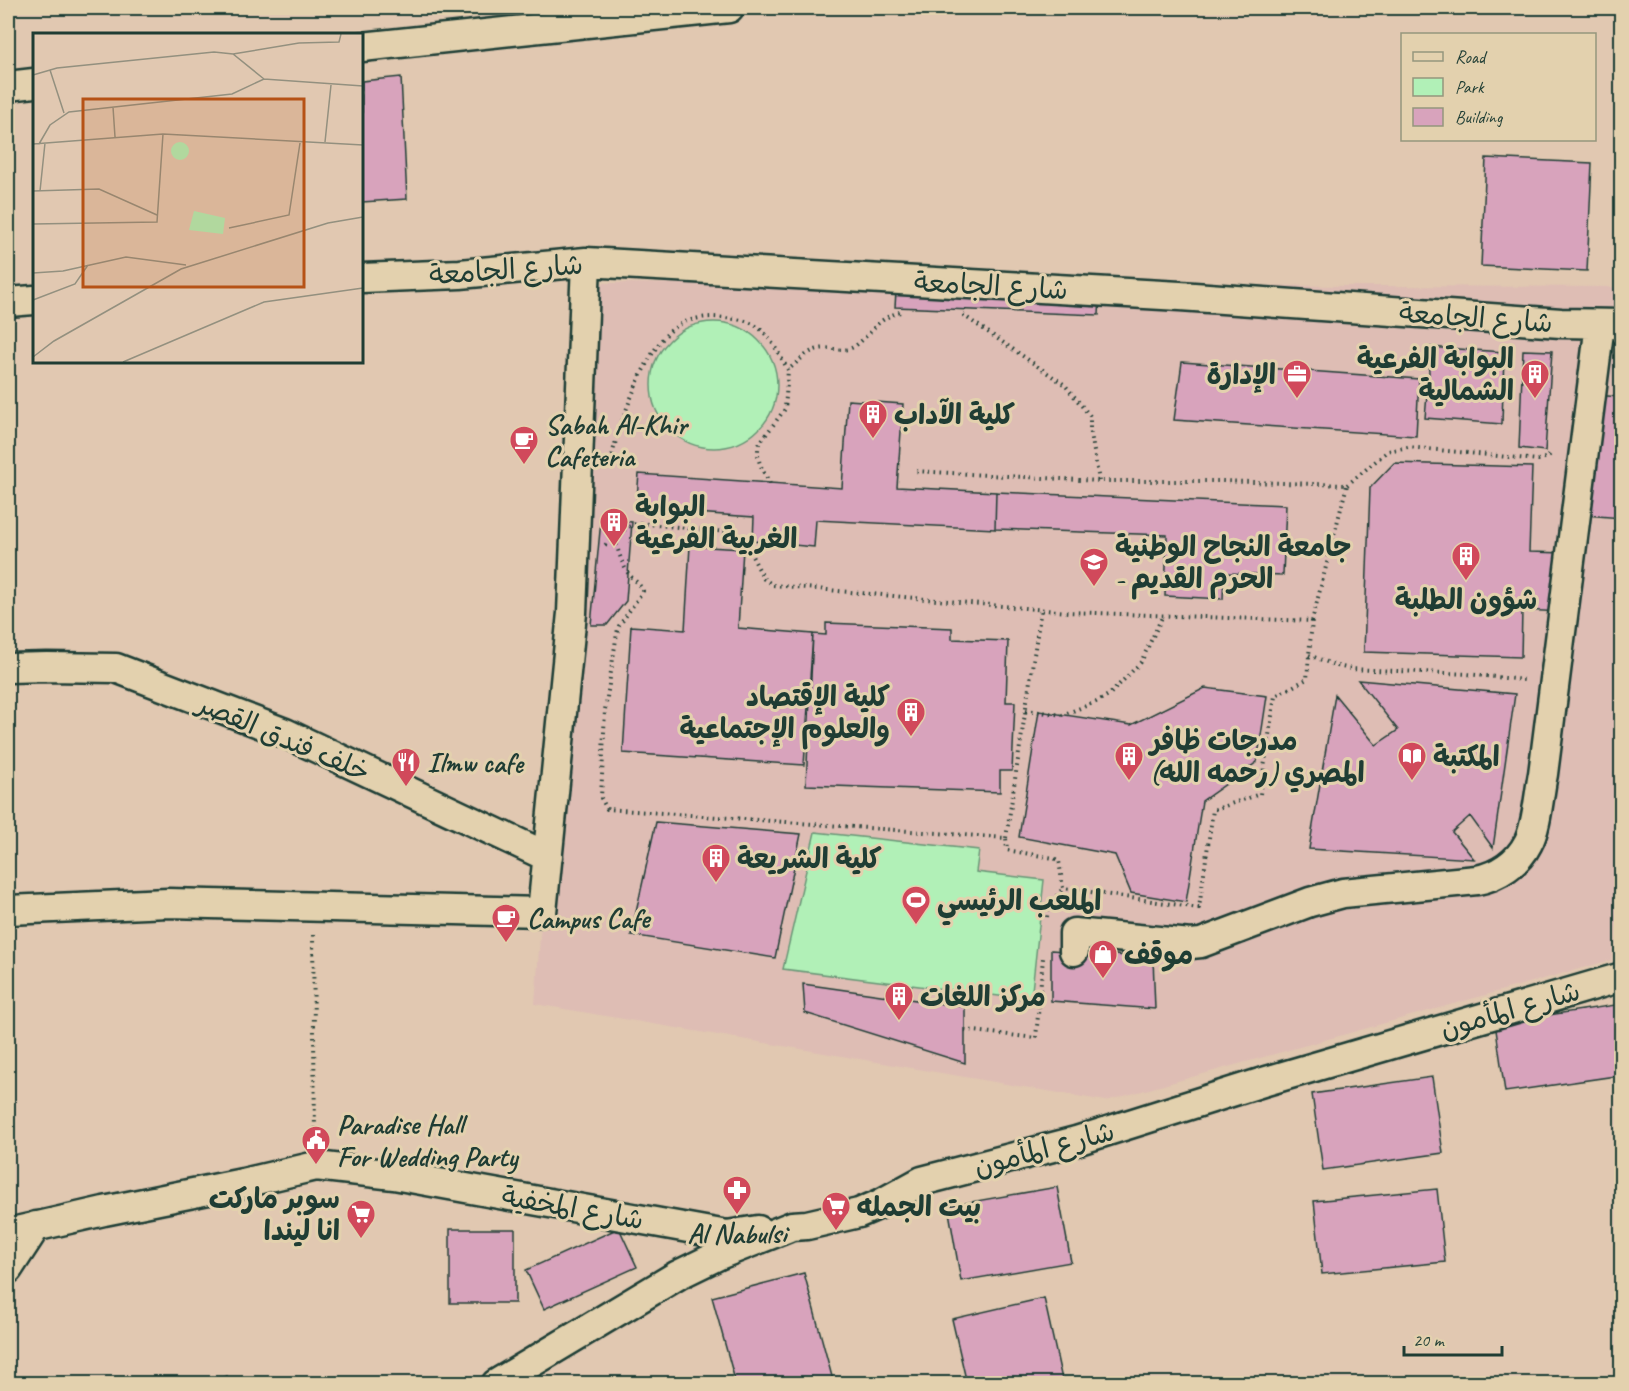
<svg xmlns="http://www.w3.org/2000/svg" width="1629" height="1391" font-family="Caveat,'Playpen Sans Arabic',sans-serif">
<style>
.built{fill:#debdb4}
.green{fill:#b1f0b7;stroke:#689676;stroke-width:1.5}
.building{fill:#d8a3bc;stroke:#1f3d34;stroke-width:1.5}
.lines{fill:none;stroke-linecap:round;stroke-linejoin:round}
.street-casing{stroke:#1f3d34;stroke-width:33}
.path{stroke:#1f3d34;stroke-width:4;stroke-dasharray:1.5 4.5;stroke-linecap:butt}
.street{stroke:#e3d1ae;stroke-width:28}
.labels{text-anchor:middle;stroke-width:6;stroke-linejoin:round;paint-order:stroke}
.street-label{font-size:28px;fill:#1f3d34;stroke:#e3d1ae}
.poi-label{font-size:28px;font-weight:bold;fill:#1f3d34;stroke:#e3d1ae;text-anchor:start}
.inset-road{fill:none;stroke:#93907f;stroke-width:1.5}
.view{fill:#b65216;fill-opacity:0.15;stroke:#b65216;stroke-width:3}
.inset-edge{fill:none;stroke:#1f3d34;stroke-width:3}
</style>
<rect width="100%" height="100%" fill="#e1c8b1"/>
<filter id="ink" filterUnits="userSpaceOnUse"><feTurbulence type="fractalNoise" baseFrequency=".0167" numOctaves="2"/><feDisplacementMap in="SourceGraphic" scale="12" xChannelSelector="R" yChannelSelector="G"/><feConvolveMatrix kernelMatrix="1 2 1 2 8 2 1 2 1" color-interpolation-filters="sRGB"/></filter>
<g filter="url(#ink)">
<path class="built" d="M589,283L1621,287L1622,888L1611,960L1106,1101L535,1004Z"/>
<path class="green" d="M651 385a63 63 0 1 1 126 0a63 63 0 1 1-126 0Z
M815,832L979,850L976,872L1044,880L1031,1000L783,969Z"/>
<path class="building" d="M401,77L407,199L362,202V81Z
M1486,158L1592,163L1587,271L1481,266Z
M896,291L1100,297L1099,315L895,307Z
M1427,347L1504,352L1502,424L1425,418L1429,372Z
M1523,350L1552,351L1545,451L1519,448Z
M1182,362L1419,379L1416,436L1174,420Z
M1592,395L1622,397V518L1585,515Z
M848,400L903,404L897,487L996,492L995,529L816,520L814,547L753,541L754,517L636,509L639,474L842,488Z
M1394,463L1532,467L1529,552L1566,553L1564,612L1522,610L1521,657L1364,652L1370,488Z
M996,492L1286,505L1283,575L1224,573L1223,599L1165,596L1167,535L995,529Z
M601,520L632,522L626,601L607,625H591Z
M690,546L743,549L738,628L813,634L804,765L623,753L631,626L685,630Z
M826,623L952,628V639L1008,641L1006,702H1015L1012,771H1000V792L806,785L813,634L826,635Z
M1358,680L1515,694L1493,848L1470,816L1452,832L1474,859L1309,849L1335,695L1376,745L1398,730Z
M1205,688L1267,696L1257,762L1202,801L1186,902L1131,893L1115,855L1019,837L1039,711L1131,725Z
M656,822L801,834L775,958L631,935Z
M1051,950L1153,958L1155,1009L1051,1001Z
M803,984L965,1007V1063L805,1013Z
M1622,1004V1075L1505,1092L1495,1023Z
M1432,1077L1443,1153L1323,1170L1312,1094Z
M1057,1187L1071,1262L961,1281L948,1206Z
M1437,1189L1445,1262L1322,1274L1314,1201Z
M619,1228L637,1267L544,1309L526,1270Z
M450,1229H515V1303H450Z
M804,1273L834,1384H736L712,1297Z
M1044,1298L1063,1384H967L952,1319Z
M227,1376L230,1384H209Z"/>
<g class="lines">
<g class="street-casing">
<path id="street" d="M362,47L729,8
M8,86L34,83
M362,278L460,274L586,262L1180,296L1561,323L1622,324
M8,302L34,300
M8,668L47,667L116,668L285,733L548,857
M8,910L168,903L542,912L572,613L586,262
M1074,951V933L1191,944L1201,943L1310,902L1343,893L1477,880C1498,876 1518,863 1528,843C1537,827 1539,793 1543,774L1600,324
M8,1233L104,1211L243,1183L316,1166L394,1175L727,1235L758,1230
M8,1269L36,1226
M496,1384L678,1275L719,1255L792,1226L807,1225L859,1213L880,1204L922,1181L1076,1141L1263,1082L1622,977"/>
</g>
<path class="path" d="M963,315L1065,385L1090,416V428L1099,481
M611,461C617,429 643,359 666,335C681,319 704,315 725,318C732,319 741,319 748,322C767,328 779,354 788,370C797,363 807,351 819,349C831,346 844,354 855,346C874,332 874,320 900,312
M770,484C763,470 755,460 759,444L785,409L788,370
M1347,485L1388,451L1408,447L1538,460L1548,457L1551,453
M609,509C613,529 617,556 628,573C633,580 640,583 643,591L619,626L617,633L605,710L601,798L607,809L1006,838L1007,850L1054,858L1059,861L1063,888L1199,908L1213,810L1260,794L1275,696L1307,679L1312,621
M605,545L628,527L638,523L736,533L742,537L764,579L773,585L1068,612L1312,621L1347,485L1220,481H1099L914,471
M1309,655L1337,666L1351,669L1467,674L1524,680
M1026,710L1062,715L1096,702L1110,694L1141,662L1163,615
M1006,838L1041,609
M1047,917L1048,907L1063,888
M313,935L315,1135
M965,1030L1036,1038L1043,958"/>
<use href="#street" class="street"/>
</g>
</g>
<defs>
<g id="office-pin" transform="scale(1.5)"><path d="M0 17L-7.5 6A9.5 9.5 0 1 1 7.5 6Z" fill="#d1495b" stroke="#e3d1ae"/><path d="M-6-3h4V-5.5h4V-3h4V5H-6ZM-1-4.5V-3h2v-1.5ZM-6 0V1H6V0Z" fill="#fff"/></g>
<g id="building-pin" transform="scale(1.5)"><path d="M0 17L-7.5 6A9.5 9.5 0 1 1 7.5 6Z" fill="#d1495b" stroke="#e3d1ae"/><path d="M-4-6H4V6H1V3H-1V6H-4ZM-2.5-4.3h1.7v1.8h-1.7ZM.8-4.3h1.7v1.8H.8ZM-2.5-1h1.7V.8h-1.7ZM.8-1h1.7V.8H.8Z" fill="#fff"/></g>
<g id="cafe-pin" transform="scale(1.5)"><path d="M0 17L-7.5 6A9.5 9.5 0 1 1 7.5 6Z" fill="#d1495b" stroke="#e3d1ae"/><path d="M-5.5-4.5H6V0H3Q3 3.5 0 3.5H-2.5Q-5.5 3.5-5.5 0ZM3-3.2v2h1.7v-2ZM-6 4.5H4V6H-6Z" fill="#fff"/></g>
<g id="university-pin" transform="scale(1.5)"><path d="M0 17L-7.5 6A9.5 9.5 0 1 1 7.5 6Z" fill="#d1495b" stroke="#e3d1ae"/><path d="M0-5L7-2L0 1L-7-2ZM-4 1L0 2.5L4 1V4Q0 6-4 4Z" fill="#fff"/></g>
<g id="library-pin" transform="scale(1.5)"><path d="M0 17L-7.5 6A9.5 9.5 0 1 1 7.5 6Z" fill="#d1495b" stroke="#e3d1ae"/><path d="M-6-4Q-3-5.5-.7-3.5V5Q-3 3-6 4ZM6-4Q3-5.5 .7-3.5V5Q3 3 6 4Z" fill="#fff"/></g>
<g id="restaurant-pin" transform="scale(1.5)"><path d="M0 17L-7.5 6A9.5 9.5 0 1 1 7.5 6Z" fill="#d1495b" stroke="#e3d1ae"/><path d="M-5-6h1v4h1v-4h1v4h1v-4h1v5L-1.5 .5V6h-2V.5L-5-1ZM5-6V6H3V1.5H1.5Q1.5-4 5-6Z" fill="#fff"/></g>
<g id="stadium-pin" transform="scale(1.5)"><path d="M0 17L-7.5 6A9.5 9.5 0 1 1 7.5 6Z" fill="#d1495b" stroke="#e3d1ae"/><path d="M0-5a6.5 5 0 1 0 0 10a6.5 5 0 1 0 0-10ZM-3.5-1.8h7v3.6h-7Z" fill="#fff"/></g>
<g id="shop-pin" transform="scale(1.5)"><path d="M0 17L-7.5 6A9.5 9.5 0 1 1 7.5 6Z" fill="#d1495b" stroke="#e3d1ae"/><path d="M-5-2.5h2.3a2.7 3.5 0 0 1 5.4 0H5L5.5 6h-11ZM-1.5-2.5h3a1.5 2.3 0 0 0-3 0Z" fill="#fff"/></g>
<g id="civic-pin" transform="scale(1.5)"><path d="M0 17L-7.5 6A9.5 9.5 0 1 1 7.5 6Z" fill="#d1495b" stroke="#e3d1ae"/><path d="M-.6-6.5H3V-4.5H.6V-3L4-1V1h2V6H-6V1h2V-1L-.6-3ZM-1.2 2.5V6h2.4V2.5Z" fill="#fff"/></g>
<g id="pharmacy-pin" transform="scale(1.5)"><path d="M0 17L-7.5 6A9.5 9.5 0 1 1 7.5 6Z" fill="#d1495b" stroke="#e3d1ae"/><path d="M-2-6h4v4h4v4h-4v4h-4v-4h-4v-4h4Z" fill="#fff"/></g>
<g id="supermarket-pin" transform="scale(1.5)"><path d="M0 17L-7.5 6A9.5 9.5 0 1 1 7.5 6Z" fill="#d1495b" stroke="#e3d1ae"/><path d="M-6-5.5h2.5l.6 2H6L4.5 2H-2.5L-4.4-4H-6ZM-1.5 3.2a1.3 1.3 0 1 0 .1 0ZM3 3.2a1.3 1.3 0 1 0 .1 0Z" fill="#fff"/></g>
</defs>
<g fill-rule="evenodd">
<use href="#office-pin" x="1297" y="374"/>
<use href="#building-pin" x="1535" y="374"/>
<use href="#building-pin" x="873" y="414"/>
<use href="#cafe-pin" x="524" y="440"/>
<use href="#building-pin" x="614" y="522"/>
<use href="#building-pin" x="1466" y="556"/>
<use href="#university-pin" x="1094" y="562"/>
<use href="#building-pin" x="911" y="712"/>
<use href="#building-pin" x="1129" y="756"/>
<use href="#library-pin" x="1412" y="756"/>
<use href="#restaurant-pin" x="406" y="762"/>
<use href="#building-pin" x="716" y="858"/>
<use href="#stadium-pin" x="916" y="900"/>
<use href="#cafe-pin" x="506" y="918"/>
<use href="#shop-pin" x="1103" y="954"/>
<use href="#building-pin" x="899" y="996"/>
<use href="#civic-pin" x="316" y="1140"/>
<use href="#pharmacy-pin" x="737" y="1190"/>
<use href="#supermarket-pin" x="836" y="1206"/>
<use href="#supermarket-pin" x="361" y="1214"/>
</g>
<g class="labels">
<g class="street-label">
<text transform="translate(506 269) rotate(-4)" y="10">شارع الجامعة</text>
<text transform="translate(991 285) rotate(3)" y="10">شارع الجامعة</text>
<text transform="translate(1476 317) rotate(4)" y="10">شارع الجامعة</text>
<text transform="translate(284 737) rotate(23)" y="10">خلف فندق القصر</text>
<text transform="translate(1510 1009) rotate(-16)" y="10">شارع المأمون</text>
<text transform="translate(1044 1148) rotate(-15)" y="10">شارع المأمون</text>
<text transform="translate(573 1207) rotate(10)" y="10">شارع المخفية</text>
</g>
<g class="poi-label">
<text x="1514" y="368" text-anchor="end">البوابة الفرعية<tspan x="1514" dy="32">الشمالية</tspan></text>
<text x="1276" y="384" text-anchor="end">الإدارة</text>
<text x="894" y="424">كلية الآداب</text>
<text x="545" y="434">Sabah Al-Khir<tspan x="545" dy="32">Cafeteria</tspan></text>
<text x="635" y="516">البوابة<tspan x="635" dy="32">الغربية الفرعية</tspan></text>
<text x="1115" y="556">جامعة النجاح الوطنية<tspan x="1115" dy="32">- الحرم القديم</tspan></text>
<text x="1466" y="609" text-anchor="middle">شؤون الطلبة</text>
<text x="890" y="706" text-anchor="end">كلية الإقتصاد<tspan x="890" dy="32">والعلوم الإجتماعية</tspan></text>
<text x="1150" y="750">مدرجات ظافر<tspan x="1150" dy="32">المصري (رحمه الله)</tspan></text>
<text x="1433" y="766">المكتبة</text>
<text x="427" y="772">Ilmw cafe</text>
<text x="737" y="868">كلية الشريعة</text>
<text x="937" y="910">الملعب الرئيسي</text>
<text x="527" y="928">Campus Cafe</text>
<text x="1124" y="964">موقف</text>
<text x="920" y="1006">مركز اللغات</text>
<text x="337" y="1134">Paradise Hall<tspan x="337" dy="32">For Wedding Party</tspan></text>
<text x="340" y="1208" text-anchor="end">سوبر ماركت<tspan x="340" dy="32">انا ليندا</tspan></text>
<text x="857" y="1216">بيت الجمله</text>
<text x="737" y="1243" text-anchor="middle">Al Nabulsi</text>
</g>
</g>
<g transform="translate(33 33)">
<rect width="330" height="330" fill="#e1c8b1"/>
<path d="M138 118a9 9 0 1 1 18 0a9 9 0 1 1-18 0ZM161,178L192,185L190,201L156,197Z" fill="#b1f0b7"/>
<path class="inset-road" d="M200,21L266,10L306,9L308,1M17,37L31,80M0,42L24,35L181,19L200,21L231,46M80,74L82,104M292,109L298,52M0,111L130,101L330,112M6,111L17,92L36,79L199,61L231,46L330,53M0,158L66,156L124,182M7,158L12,110M0,191L124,189L130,101M196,195L256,182L267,110M0,240L30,238L93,224L153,232M0,267L42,251L55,232M0,324L21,308L148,236L295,190L330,184M90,329L231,269L330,255"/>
<path class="view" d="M50,66H271V254H50Z"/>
<rect width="330" height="330" class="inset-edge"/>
</g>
<rect width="1629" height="1391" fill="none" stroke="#e3d1ae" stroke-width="30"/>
<rect x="15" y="15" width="1599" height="1361" fill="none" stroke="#1f3d34" stroke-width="2" filter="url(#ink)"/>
<rect x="1401" y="33" width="195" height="108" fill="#e3d1ae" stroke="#95967d" stroke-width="1.5"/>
<rect x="1413" y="52" width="30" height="9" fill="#e3d1ae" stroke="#95967d" stroke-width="1.5"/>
<text x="1455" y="63" font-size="18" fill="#1f3d34">Road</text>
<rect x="1413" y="78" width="30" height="18" fill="#b1f0b7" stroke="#95967d" stroke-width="1.5"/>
<text x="1455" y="93" font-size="18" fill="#1f3d34">Park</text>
<rect x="1413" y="108" width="30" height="18" fill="#d8a3bc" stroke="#95967d" stroke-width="1.5"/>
<text x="1455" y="123" font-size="18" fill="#1f3d34">Building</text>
<path d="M1404 1346v9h98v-9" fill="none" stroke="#1f3d34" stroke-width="3"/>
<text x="1413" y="1346" font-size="18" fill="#1f3d34" stroke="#e3d1ae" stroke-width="4.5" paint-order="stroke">20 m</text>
</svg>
